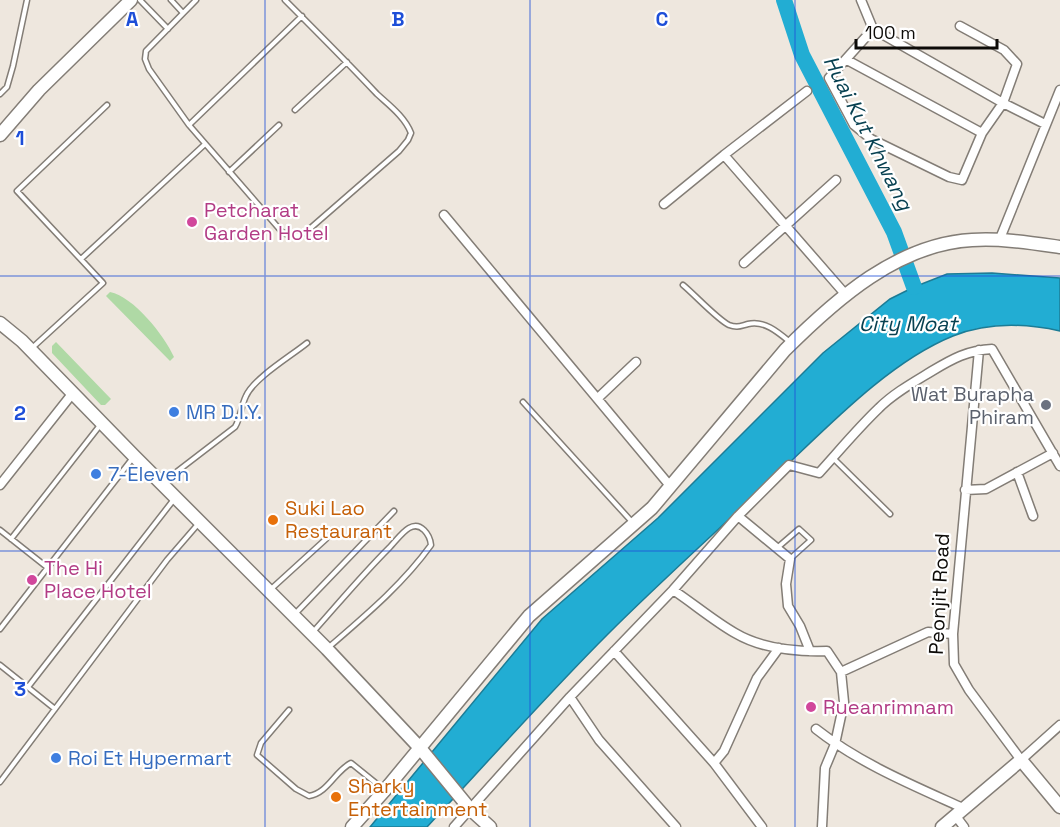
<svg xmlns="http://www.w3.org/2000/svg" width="1060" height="827" font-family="'Space Grotesk',sans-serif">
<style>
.green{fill:#afd9a5}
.water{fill:#22add3;stroke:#1c7c96;stroke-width:1.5}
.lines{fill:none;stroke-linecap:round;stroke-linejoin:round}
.river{stroke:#22add3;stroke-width:16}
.lane-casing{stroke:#837d76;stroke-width:7}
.street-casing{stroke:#837d76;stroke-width:11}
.secondary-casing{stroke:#837d76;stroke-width:15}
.lane{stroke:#fff;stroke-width:4}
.street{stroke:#fff;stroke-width:8}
.secondary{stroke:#fff;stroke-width:12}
.grid{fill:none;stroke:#1d4ed8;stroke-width:1.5;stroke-opacity:0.55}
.hotel-dot{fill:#d1479c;stroke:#fff;stroke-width:2}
.worship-dot{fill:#6b7280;stroke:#fff;stroke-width:2}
.shop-dot{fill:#3f7fe0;stroke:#fff;stroke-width:2}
.food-dot{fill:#e8710a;stroke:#fff;stroke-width:2}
.labels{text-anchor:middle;stroke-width:4.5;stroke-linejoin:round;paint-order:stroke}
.hotel-label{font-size:20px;fill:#b23c85;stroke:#fff;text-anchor:start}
.worship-label{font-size:20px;fill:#5b616d;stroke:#fff;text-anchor:end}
.shop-label{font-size:20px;fill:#366cbe;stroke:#fff;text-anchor:start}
.food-label{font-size:20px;fill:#c56008;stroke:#fff;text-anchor:start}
.street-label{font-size:20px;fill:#0d0b08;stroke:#fff}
.water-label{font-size:21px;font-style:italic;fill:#084151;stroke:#fff}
.grid-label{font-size:20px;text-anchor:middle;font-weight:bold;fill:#1d4ed8;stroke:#fff;stroke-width:4.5;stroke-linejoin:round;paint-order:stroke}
</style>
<rect width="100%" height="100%" fill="#eee7de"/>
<path class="green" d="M110,292C134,297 164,335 174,357L170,361L106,296Z
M56,342L111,399L105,405H101L52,353V346Z"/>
<path class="water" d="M992,273L1060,278V331C1024,323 988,322 953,336C886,363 822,433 769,482C715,533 659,583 607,635C545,697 487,763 427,827H370L542,619L658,518L823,353L890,299L914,287L947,274Z"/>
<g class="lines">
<path class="river" d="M784,0L802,55L894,232L914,287"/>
<g class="lane-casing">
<path id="lane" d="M140,0L168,29
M171,0L183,13
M285,0C316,31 347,62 377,94C389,105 405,117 411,133L408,140L399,151L306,232C296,238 292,237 282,232L189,125L302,16
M0,94L7,87L13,66L27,0
M295,110L347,62
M189,125L149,69L145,59L146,51L196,0
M229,172L279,125
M81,259L204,145
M683,285C694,294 718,320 729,325C737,328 740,326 748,324C764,320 778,332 790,342
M32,348L103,283L17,191L107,105
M523,402L633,523
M833,458L890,514
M162,483L235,427C241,417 241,406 246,396C254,378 291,356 307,343
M0,530L48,568
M11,539L101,424
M777,548L799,529L811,540L791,558
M270,590L326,539
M294,615L394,511
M0,629L132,459
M313,632C338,604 362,575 389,548C395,542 402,532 409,528C421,521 430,535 431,545C403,584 366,615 329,647
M0,665L55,709
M28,687L175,498
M289,710L261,743L257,755L296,789L309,796C328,793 335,771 351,763L382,788
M0,782L167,560L199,523"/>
</g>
<g class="street-casing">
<path id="street" d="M861,0L873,29L1003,103L1045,124
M873,29L829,78L854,125L871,139L949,177L962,180L982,133L1003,103L1017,64L1004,50L960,26
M847,60L982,133
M724,155L846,295
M664,204L724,155L807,91
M444,215L671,487
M999,241L1060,90
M744,263L836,180
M979,350L953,634L954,664L969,690L1021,760L1060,725
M598,398L636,362
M1017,472L1033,516
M0,485L72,394
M965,490L986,489L1053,453
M738,516L790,559L786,584L788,606L800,626L810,651
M673,590C694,604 714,621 735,633C762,649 796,652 827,651L841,672L844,702L835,744L825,768L822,827
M614,651L714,763L762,827
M841,672L928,632L953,634
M570,697L599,740L676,827
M816,729C859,763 912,785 963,808
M714,763L724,751L757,678L779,648
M955,815L964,827
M454,827L570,697L673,590L738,516L789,465L819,473C839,451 858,428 879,408C894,393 914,382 932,371C952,359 968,350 992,349L1060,466"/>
</g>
<g class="secondary-casing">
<path id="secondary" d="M0,135L39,90L131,0
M0,323L22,341L134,456L327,649L420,748L470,809L490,827
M352,827L385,790L529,616L652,508L785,350C836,299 898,244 972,240C1001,238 1032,243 1060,247
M942,827L1021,760L1060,807"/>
</g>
<use href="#lane" class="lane"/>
<use href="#street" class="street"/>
<use href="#secondary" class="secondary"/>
</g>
<path class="grid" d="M265,0V827M530,0V827M795,0V827M0,276H1060M0,551H1060"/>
<g class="hotel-dot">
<circle cx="192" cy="222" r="6"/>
<circle cx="32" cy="580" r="6"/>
<circle cx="811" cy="707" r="6"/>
</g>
<circle class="worship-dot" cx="1046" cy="405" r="6"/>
<g class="shop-dot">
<circle cx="174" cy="412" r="6"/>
<circle cx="96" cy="474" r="6"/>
<circle cx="56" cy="758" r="6"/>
</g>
<g class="food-dot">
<circle cx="273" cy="520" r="6"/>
<circle cx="336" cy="797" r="6"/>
</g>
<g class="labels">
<g class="hotel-label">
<text x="204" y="217">Petcharat<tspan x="204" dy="23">Garden Hotel</tspan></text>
<text x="44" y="575">The Hi<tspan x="44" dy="23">Place Hotel</tspan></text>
<text x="823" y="714">Rueanrimnam</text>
</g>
<g class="worship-label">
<text x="1034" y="401">Wat Burapha<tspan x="1034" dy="23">Phiram</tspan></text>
</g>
<g class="shop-label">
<text x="186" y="419">MR D.I.Y.</text>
<text x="108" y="481">7-Eleven</text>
<text x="68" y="765">Roi Et Hypermart</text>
</g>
<g class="food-label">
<text x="285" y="515">Suki Lao<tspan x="285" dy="23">Restaurant</tspan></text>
<text x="348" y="793">Sharky<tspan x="348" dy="23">Entertainment</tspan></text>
</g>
<g class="street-label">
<text transform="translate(939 594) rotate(-87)" y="7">Peonjit Road</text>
</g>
<g class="water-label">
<text transform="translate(868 133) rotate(63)" y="7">Huai Kut Khwang</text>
<text x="908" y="331">City Moat</text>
</g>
</g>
<g class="grid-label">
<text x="132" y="26">A</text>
<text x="398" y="26">B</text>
<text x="662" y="26">C</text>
<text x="20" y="145">1</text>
<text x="20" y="420">2</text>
<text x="20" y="696">3</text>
</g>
<path d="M856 39v9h141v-9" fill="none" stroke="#0d0b08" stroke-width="3"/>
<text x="865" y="39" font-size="18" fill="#0d0b08" stroke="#ffffff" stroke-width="4.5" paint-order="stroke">100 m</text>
</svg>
